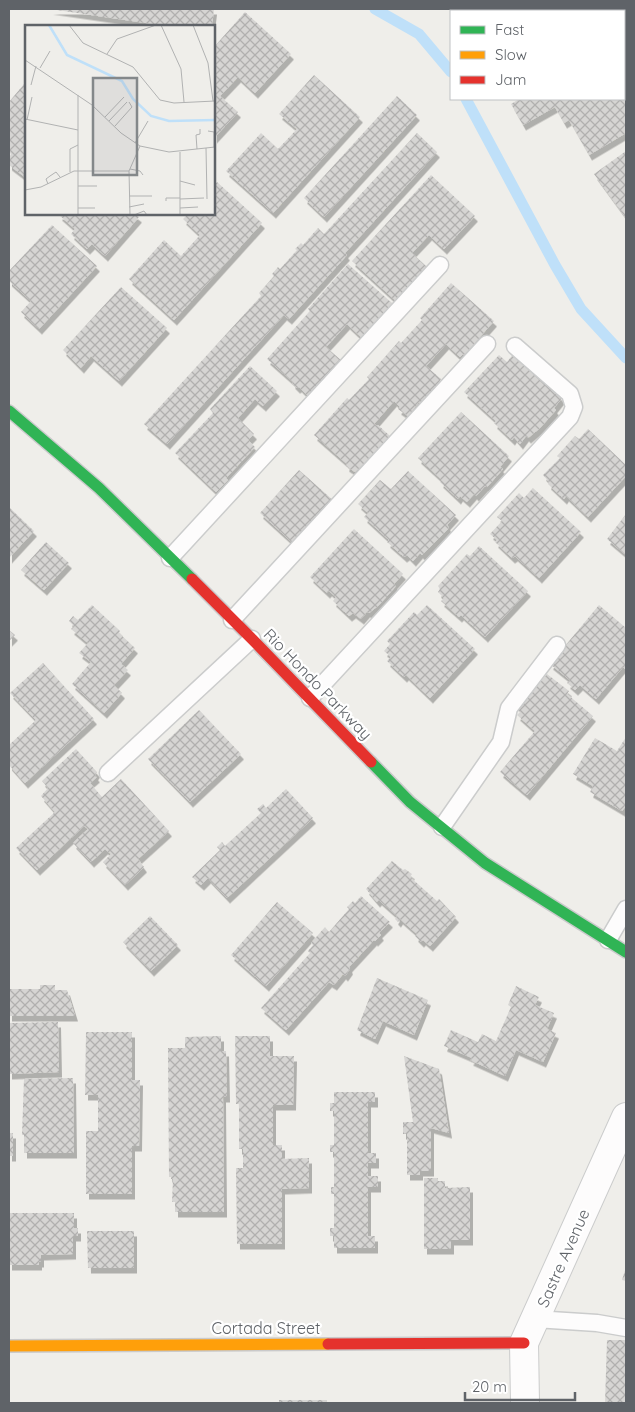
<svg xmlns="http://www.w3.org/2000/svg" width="635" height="1412" font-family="Quicksand,sans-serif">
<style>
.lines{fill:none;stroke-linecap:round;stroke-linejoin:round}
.stream{stroke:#bfe0f9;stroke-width:11}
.building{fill:url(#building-cross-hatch);filter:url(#shadow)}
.lane-casing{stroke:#cbcccc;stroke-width:19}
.street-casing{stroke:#cbcccc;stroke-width:30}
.fast-casing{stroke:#cacacb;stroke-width:14}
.slow-casing{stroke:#cacacb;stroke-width:14}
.jam-casing{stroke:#cacacb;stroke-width:14}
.lane{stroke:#fdfcfc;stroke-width:16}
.street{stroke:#fdfcfc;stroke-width:28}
.fast{stroke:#30b455;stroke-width:11}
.slow{stroke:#ff9f0a;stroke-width:11}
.jam{stroke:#e5322d;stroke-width:11}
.labels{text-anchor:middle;stroke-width:4.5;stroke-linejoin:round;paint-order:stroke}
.street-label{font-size:16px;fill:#5f6368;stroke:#fff}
.inset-river{fill:none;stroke:#bfe0f9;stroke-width:2.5}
.inset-road{fill:none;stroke:#b1b2b2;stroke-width:1}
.view{fill:#84888a;fill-opacity:0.15;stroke:#84888a;stroke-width:2.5}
.inset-edge{fill:none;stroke:#5f6368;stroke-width:2.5}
</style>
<defs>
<pattern id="building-cross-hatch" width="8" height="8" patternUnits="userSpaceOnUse" patternTransform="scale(1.25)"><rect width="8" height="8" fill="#d6d5d3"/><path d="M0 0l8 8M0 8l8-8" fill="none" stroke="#b1b0af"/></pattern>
<filter id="shadow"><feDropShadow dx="3" dy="5.5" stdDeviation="0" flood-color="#0004"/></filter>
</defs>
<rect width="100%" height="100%" fill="#efeeea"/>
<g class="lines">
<path class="stream" d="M375,9L419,34L451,72
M466,99L555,265L581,309L626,358"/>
</g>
<path class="building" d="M50,9H214L212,26H166Z
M460,9H478L474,11H462Z
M506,9H574L575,11H503Z
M245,12L291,54L255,93L238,77L220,96L238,112L214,138V47Z
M626,44V133L589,155L569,120L564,123L555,107L523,125L511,104L519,99H624V46Z
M314,75L360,117L273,213L226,171L261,133L278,149L297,129L279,114Z
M24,84L26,85V178L9,165V158L11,154L9,152V102Z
M397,96L417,115L324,217L304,198Z
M417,133L437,152L345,253L347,255L289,319L284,315L167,444L144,424L261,296L259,293L274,276L272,274L278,267L280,269L297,250L295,249L301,243L303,245L318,228L324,234Z
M626,151V218L594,174Z
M431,175L475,216L444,249L429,235L412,253L427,267L416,279L418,280L411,288L409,287L396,301L352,261Z
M217,182L262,223L174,320L129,279L164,240L181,256L200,235L183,219L188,214H214V185Z
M60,214H135L139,217L105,256L92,244L87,249L71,234L75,229L59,215Z
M52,225L97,266L39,329L21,312L31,301L9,281V271Z
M348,264L393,304L362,338L347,324L326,347L342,361L309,397L299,387L297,388L292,383L293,382L267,359L310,311L308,309Z
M451,283L494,321L464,355L463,354L460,357L446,344L426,366L441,379L439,382L440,383L421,404L419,402L408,416L398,409L400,407L394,401L374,424L377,426L378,425L390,436L388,440L355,472L346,466L347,464L314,435L347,398L349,400L369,379L367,377L399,341L401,343L422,320L420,318Z
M121,287L167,328L119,381L91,356L81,368L63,350Z
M514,353L562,398L554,408L556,410L540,428L528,438L526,436L520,444L514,437L512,440L494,423L496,421L464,392L499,355L507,362Z
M250,366L277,391L263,406L255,399L238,418L254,434L248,440L255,447L226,478L228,480L216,492L175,453L213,413L210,409Z
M461,412L509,456L500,467L503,469L487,487L485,486L476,496L474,494L467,502L460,496L458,499L440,482L442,480L418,458Z
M588,429L626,465V476L588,517L566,496L564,499L548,484L549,482L543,475L560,458L557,456L575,436L579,439Z
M299,470L334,501L294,544L260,513Z
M408,471L456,515L447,525L449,528L422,555L420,553L413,561L407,555L404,557L387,542L389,540L364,517L368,513L358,504L380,480L391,489Z
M533,488L581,532L539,578L515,556L512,558L495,542L497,540L490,534L502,521L497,517L519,493L524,498Z
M9,507L34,531L9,558Z
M626,514V555L607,539Z
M354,529L403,574L394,584L396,586L379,605L369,613L367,612L361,619L353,613L349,616L333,601L336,597L329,591L327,593L310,577Z
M46,542L69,563L44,590L21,570Z
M479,546L528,591L485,637L461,615L459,617L441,601L444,598L438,592L440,589L438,586L467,554L470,556Z
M92,605L120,631L119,633L135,648L121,664L128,670L114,685L122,693L104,713L72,684L91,662L79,653L88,643L71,629L74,626L69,621L73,616L78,620Z
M427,605L475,649L430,698L406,675L404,677L387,661L391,657L384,651L390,644L387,641L414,612L417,615Z
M599,605L626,628V670L623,667L596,699L580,685L575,690L567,683L570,680L550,664Z
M9,630L15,635L9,641Z
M43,663L94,719L25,783L9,765V745L36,720L10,693Z
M547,674L569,691L567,694L593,716L527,795L500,772L535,731L517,715L520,712L517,710Z
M199,710L241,754L190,802L148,759Z
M626,737V807H625L622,811L590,792L593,786L573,774L595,738L617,751Z
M76,749L97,772L95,775L97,777L90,783L102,797L121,779L169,831L138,859L144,867L125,885L103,862L111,854L105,849L91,862L73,843L88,829L84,826L37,870L16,848L55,812L41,796L48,788L42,781Z
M286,789L313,818L227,898L208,878L201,885L192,877L220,850L217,847L222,842L225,846L261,813L257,809L263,804L266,808Z
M392,861L403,870L405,869L412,874L410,877L437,901L439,899L456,917L430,946L423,940L421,942L415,936L417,934L400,919L398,922L395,919L397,916L379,900L377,902L366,889Z
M361,896L390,922L379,933L381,935L375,941L374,940L349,967L350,969L345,976L343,974L334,985L329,982L286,1030L261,1008L310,953L308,951L313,945L311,943L325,927L329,932L349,909L347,907L353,901L355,903Z
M277,902L313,933L266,986L231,955Z
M150,916L178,945L151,971L123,942Z
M377,978L428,1000L414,1035L383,1021L375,1039L357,1030Z
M40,985H55V990H67L75,1016H9V989H40Z
M516,986L539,997L535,1005L554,1013L547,1029L556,1033L543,1062L516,1050L505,1076L470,1060L472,1058L444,1046L451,1030L478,1042L482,1034L496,1041L511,1007L508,1005Z
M58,1022L59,1072L9,1074V1023Z
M86,1032H132V1080H140L139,1146H132V1194H86V1131H98V1095H85Z
M221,1036V1051H226L227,1097H223L224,1212H175V1202H172L173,1179H171V1177H169L168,1048H185V1037Z
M235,1036H270V1056H294L293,1105H273V1145H282V1159L309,1158V1188L282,1189V1244H237L236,1168H243V1149H239V1104H236Z
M404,1056L439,1069L449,1133L431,1128V1171H420V1175H407V1134H403V1122H413Z
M73,1078L74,1153H24V1135H22L24,1079Z
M334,1092H375V1102H368V1153H376V1163H368V1176H378V1187H368V1236H375V1248H334V1236H330V1228H334V1194H331V1187H334V1152H330V1145H334V1111H330V1103H334Z
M9,1133H13V1156H9Z
M424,1178H438V1181H445V1188L470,1187V1240H451V1249H424Z
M9,1213H74V1228H78V1236H73V1254L41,1255V1262H39V1265H9Z
M87,1231H134V1268H88Z
M626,1267V1281L622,1280Z
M607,1340H626V1403H605Z
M279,1400H327V1403H279Z"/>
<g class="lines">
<g class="lane-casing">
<path id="lane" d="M170,558L440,265
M232,620L487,344
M310,698L570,417L574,407L570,394L515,346
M108,773L252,639
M442,827L501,742L509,708L557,645
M608,940L626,909
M535,1319L597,1323L626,1328"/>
</g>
<g class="street-casing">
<path id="street" d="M525,1403L524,1343L626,1117"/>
</g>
<g class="fast-casing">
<path id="fast" d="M9,411L99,488L192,579
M371,762L410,802L485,863L626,952"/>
</g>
<g class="slow-casing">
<path id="slow" d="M9,1346L328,1344"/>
</g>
<g class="jam-casing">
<path id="jam" d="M192,579L252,639L371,762
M328,1344L524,1343"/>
</g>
<use href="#lane" class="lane"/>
<use href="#street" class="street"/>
<use href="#fast" class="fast"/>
<use href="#slow" class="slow"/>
<use href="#jam" class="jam"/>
</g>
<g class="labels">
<g class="street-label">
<text transform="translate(318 684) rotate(46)" y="6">Rio Hondo Parkway</text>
<text transform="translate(563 1258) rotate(-66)" y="6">Sastre Avenue</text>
<text x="266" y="1334">Cortada Street</text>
</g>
</g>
<g transform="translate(25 25)">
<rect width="190" height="190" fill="#efeeea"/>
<path class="inset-river" d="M24,0L42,30L97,56L108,74L126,91L144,96L190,95"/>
<path class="inset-road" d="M44,0L58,18L108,42L135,75L149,78L190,76M136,0L156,44L159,77M168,0L183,38L188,76M82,29L92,14L131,0M0,35L67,80L96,108L115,121L144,127L190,122M15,43L25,26M6,60L11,41M80,92L99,72M0,94L53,105M2,95L7,72M84,96L102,77M90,101L107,82L104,77M183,106L189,107V122M110,118L123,96M181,123L182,174M172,124L171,110L175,109V104M155,127V190M105,144L115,146L118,150M45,147V124L53,120M155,156L170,160M23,159L21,154L25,151L31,147L35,152M53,161H72M0,165L16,162L49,146H104M104,171H127M155,174L179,173M141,176V173H155M104,182L119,179M53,183H70M155,183L173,182M53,190V70M105,190L104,146L115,121M109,190L119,186L122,190"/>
<path class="view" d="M68,53H112V150H68Z"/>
<rect width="190" height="190" class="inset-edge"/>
</g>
<rect width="635" height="1412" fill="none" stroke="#5f6368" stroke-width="20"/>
<rect x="450" y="10" width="175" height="90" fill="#ffffff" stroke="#bfc1c3"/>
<rect x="460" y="26" width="25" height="8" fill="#30b455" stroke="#bfc1c3"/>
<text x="495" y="35" font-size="15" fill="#5f6368">Fast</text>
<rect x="460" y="51" width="25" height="8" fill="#ff9f0a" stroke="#bfc1c3"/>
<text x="495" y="60" font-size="15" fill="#5f6368">Slow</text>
<rect x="460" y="76" width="25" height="8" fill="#e5322d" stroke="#bfc1c3"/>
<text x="495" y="85" font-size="15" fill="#5f6368">Jam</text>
<path d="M465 1392v8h110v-8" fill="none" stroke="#5f6368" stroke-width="2.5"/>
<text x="472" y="1392" font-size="15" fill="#5f6368" stroke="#ffffff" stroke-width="4" paint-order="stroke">20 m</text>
</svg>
